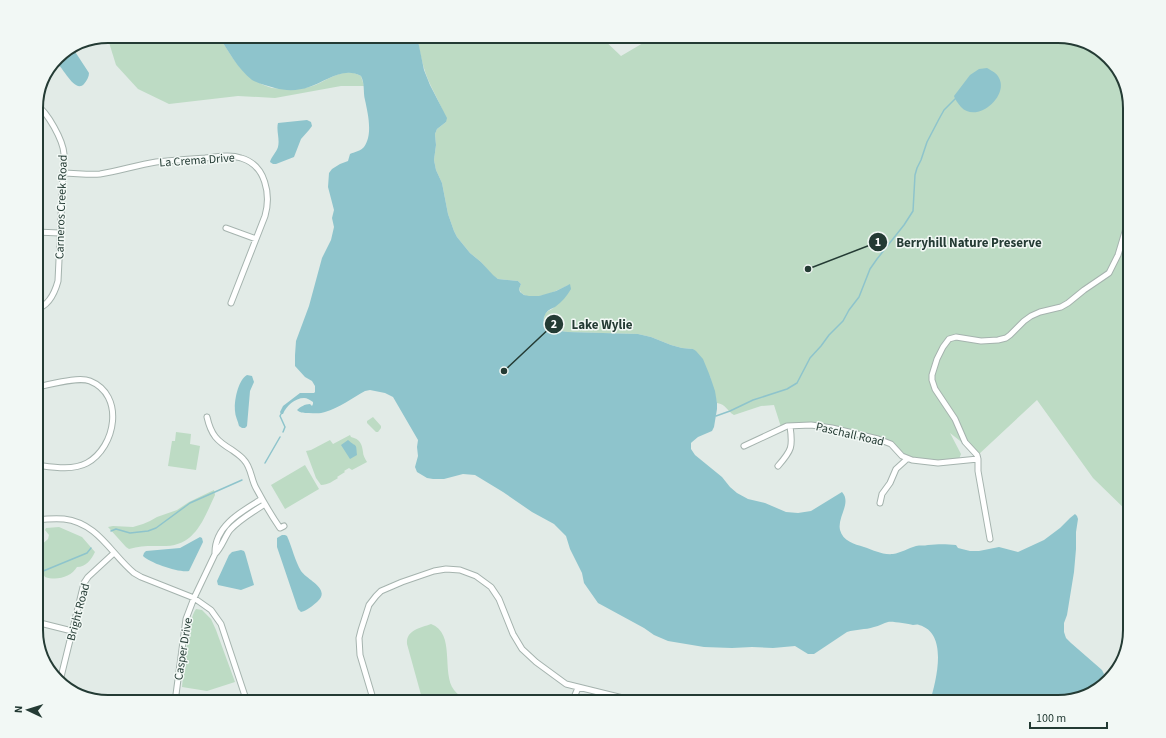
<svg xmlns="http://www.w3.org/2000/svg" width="1166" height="738" font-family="'Source Sans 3',sans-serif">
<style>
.green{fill:#bddbc4}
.water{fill:#8ec4cc}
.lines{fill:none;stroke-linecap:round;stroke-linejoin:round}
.stream{stroke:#8ec4cc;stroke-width:1.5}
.street-casing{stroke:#a5b3ae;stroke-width:7}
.street{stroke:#fff;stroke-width:5}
.labels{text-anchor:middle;stroke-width:3;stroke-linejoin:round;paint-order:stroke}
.street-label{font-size:12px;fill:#243b34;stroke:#f2f8f5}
.rim{fill:none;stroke:#243b34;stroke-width:2}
.leader{fill:none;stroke:#243b34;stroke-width:1.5}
.callout-dot{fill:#243b34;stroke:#f2f8f5;stroke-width:1.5}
.mark-label{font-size:12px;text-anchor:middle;font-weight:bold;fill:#fff}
.callout-label{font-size:13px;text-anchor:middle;font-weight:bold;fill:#243b34;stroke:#f2f8f5;stroke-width:3;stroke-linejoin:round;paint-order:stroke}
</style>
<rect width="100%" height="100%" fill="#e2ebe7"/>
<path class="green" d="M107,36H219C233,59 244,80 272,88C278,89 285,88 291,88C296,88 303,89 309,87C326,83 342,65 361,76L364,86H341L275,98L238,96L169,104L138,89L116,65Z
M417,36H600L621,56L655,36H1058L1098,48L1120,72L1130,108V514L1093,478L1037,400L978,455L950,433L961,454L959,459L935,462L906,457L892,444L832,426L781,427L774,405L761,406L734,415C727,411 726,404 717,403L710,376L693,349L682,348L671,345L651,337L638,334L568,332L553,330L549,328L544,325C543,307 550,314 556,305C561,298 564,291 568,285C557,291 526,306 519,289L521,284L518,281L498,279L492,275L481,262L470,253L457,237L454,231L448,214L442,183L436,170L434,160L436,145L435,134L437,129L446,122C443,108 436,97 430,84C423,69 420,53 417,36Z
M373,417L381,426V428L378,432H376L367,423V421Z
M176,432L191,434L190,444L200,446L196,470L168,466L172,441H175Z
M350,435L351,437C360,439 362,444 363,452C363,455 365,459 367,462L352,470L349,468L344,471L345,472L337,477L338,478C333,481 328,485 321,485L316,478L306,451L311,450L330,440L333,444Z
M305,465L319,489L285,509L271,485Z
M214,490L215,495C204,518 196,545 166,546C153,546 142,545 129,549L126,547L108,527L113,526L133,527L143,524L150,521L157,517L177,510L189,502Z
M59,527L82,537L95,552C91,560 86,567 77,567C71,577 57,581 45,577L42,572L40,565L36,563V530H37L39,547L48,539L49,535L45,530L46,528Z
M196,609L202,610L211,619L216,630L235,682L207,691L182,687C184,672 188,618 196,609Z
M431,624C456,633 441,673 454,690C458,696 467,699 473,702H423L407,644C406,630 420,628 431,624Z"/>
<path class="water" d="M219,36H417L424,70L430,85L447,118L446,122L437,129L435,134L436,145L434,160L436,170L442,183L448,214L454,231L457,237L470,253L481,262L493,275L498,279L518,281L521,284L519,289L520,292L524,295L529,296H539L556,291L570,284L571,289C567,296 562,302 555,307C551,309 547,310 545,315C543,318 544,321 544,325L549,328L553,330L568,332L638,334L651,337L671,345L682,348L693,349L696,351L703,359L710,376L715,391L717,403V409L714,427L712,431L698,437L692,442L691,443V449L695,455L722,477L730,487L737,493L748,499L765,503L786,512L798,513L811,511L842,492C852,503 837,517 840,530C843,541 854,544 864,547C873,550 882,555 893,554C901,553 908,548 916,546C920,545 924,546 928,545C938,544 946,544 956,545L958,548L970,551H979L999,547L1018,552L1044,540L1060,528L1070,518L1075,514L1077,516L1078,519L1076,532V549L1074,572L1067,615L1064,623V632L1066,638L1071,643L1102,670L1104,674L1102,684L1094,692L1058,702H930C936,681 949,633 919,625C917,624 915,625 913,625C908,624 892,621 888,622C884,623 879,626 874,627C865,630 856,629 847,632L814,654H808L795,646L773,648L752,647L732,648L704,647L668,641L654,635L644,628L598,603L584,583L582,573L570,549L566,536L554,524L532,512L503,492L475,475L463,474L444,479H433L427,478L417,472L415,467L418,456L417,447L418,440L393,397L385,393L370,390L365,391C352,398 339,408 325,412C320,414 314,413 309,413C304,413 300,413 297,410C300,407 305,404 310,404L312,406L313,404V402C310,400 307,398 304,398C295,398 286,406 283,414H281L280,412L283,406L300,393H314L315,392V386L312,381L305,377L295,366V355L296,341L309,306L322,258L331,240L334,227L332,218L334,210L328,187L329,173L332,169L340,164L348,161L350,154C354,152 361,151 364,147C373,135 368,114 365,100C363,92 365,84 361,76C343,66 325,82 309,87C298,91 286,91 275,88C268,86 259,84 252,80C238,69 228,51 219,36Z
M72,47L89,73C89,77 87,80 84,84C75,94 63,67 55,61L57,57Z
M987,68C992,71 997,73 999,78C1009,96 977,124 961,107C958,103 955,100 954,96L970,75L979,69Z
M307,120L311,122L312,126L309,130L301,139L294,157L276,164H273L270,162C271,157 276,153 278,147C280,139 276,130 278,123Z
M247,375L252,376L254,382L250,391L247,426L245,428H242L239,426C238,421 235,416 235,411C234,401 238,380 247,375Z
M348,440C357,448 356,442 357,455L350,459L341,445Z
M282,535H285L287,536C292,547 295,561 301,571C307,580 332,589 317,602C312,606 308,610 301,612L298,609L277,547V538Z
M200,537L202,538L203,542L189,571C179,573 150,563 143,556L144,553L146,551L180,548Z
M241,550L244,551L245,553L254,585L241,590L218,585L217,581L229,555L232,552Z"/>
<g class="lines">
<path class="stream" d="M281,414L280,416L285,427L283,432
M716,416L730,411L753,400L787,389L797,383L810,358L821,346L829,335L843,321L849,310L859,297L870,269L877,259L904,225L913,211L915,175L917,168L921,160L927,142L939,119L944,110L955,99
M265,463L280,437
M111,531L116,529L130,533L148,531L156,528L190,503L242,480
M36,574L87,553L91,548"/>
<g class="street-casing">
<path id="street" d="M36,104C48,113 63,140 64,154L58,281C55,292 49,306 36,309
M63,173C75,173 88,175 100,174C119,171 137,165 156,162C172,160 189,159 205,158C216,157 230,154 241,158C266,165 271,195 265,216L231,303
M226,228L256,239
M36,232L60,233
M36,387C49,385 78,376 90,381C125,395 116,447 87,463C72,471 52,467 36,465
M207,417C211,435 217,441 232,450C236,453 241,456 244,460C251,467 251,479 256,488C263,501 271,515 280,528L284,526
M744,446L787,426L811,425L832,428L878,439L891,444L902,456L912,460L938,463L978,459
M778,466C792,450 793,447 790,426
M880,503L882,494L890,483L896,469L907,459
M36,520C45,519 55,518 64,519C98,523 111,554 134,573L141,577L194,598L211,610L221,624L247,702
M990,539L978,471V459L977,455L965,442L955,419L935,389L932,380V375L937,359L943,347L949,339L956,337L981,341L998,340L1006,338L1010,335L1024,321L1031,316L1040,312L1061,307L1068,303L1084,290L1109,273L1118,255L1130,215
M215,554C222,547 224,538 230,530C240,519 253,512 265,504
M1130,603C1124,609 1126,614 1130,621
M36,622L72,631
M60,681L84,583L88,577L114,553
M175,702L186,619L194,598L215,554C214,526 242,511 262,499
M374,702L360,655L359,638L361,630L369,605L376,596L381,591L402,582L434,571L446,569L460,570L476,576L491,587L499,599L513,634L522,649L536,662L566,684L639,702
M572,702L578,688
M862,702L865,700"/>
</g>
<use href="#street" class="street"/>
</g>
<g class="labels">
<g class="street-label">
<text transform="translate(197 160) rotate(-4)" y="4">La Crema Drive</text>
<text transform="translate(61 207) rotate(-88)" y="4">Carneros Creek Road</text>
<text transform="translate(850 434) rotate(13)" y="4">Paschall Road</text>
<text transform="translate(78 612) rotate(-75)" y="4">Bright Road</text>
<text transform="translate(183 649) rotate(-81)" y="4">Casper Drive</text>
</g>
</g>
<path d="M0 0H1166V738H0ZM108 43H1058A65 65 0 0 1 1123 108V630A65 65 0 0 1 1058 695H108A65 65 0 0 1 43 630V108A65 65 0 0 1 108 43Z" fill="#f2f8f5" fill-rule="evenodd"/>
<path class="rim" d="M108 43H1058A65 65 0 0 1 1123 108V630A65 65 0 0 1 1058 695H108A65 65 0 0 1 43 630V108A65 65 0 0 1 108 43Z"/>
<path class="leader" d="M808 269L878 242M504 371L554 324"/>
<g class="callout-dot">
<circle cx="808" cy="269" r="4"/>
<circle cx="504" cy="371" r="4"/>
<circle cx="878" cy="242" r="10"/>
<circle cx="554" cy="324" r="10"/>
</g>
<g class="mark-label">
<text x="878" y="246">1</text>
<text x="554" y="328">2</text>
</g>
<g class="callout-label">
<text x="969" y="247">Berryhill Nature Preserve</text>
<text x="602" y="329">Lake Wylie</text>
</g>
<g transform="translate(28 710) rotate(274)" stroke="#f2f8f5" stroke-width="3" paint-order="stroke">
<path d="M0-3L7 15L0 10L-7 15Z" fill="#243b34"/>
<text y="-6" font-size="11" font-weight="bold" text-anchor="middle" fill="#243b34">N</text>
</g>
<path d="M1030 722v6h77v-6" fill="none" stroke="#243b34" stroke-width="2"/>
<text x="1036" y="722" font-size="12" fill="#243b34" stroke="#f2f8f5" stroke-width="3" paint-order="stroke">100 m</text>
</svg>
